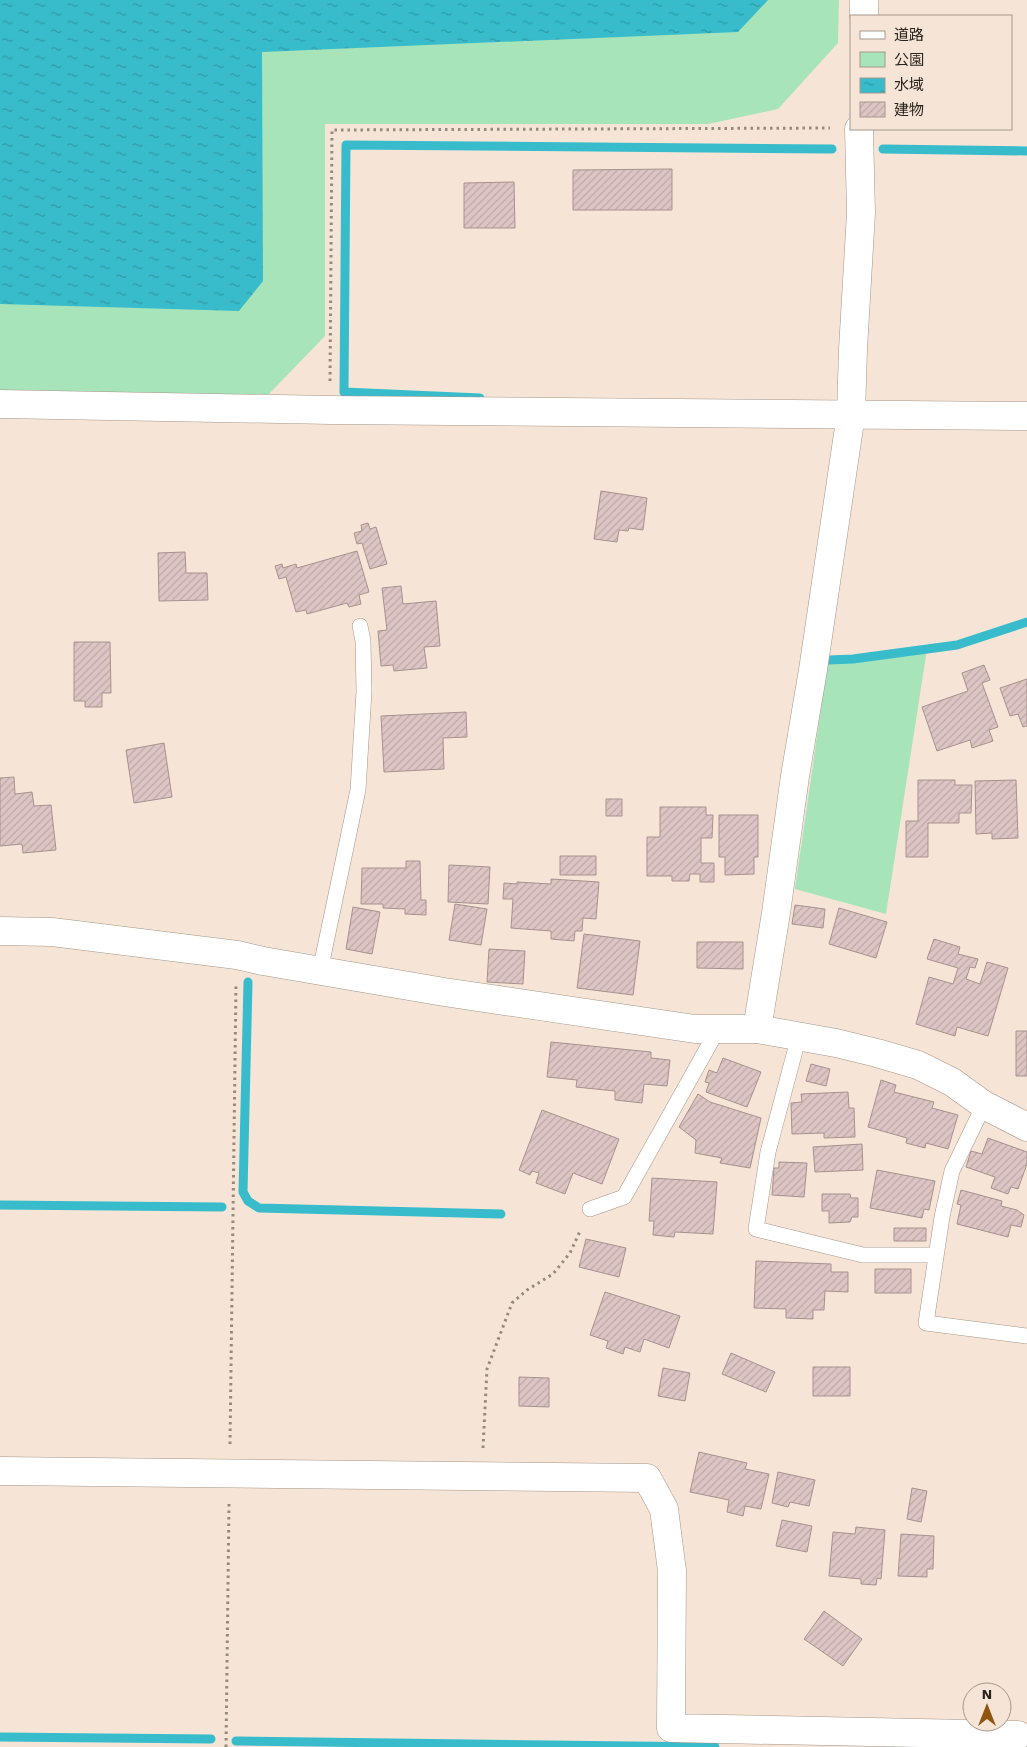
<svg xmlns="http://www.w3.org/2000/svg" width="1027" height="1747" font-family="'Work Sans','Noto Sans JP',sans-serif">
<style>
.green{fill:#a7e4b9}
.water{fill:url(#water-ripples)}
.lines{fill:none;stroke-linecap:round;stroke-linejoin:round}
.stream{stroke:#38bccc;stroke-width:9}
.building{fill:url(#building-hatch);stroke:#a7918f}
.service-casing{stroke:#a59587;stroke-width:16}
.minor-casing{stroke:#a59587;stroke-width:29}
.tertiary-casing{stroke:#a59587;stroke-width:29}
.path{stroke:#95897e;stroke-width:3;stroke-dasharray:2.5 4;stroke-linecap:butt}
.service{stroke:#fff;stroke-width:15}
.minor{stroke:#fff;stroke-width:28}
.tertiary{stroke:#fff;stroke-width:28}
</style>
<defs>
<pattern id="water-ripples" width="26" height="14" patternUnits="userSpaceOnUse" patternTransform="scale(1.25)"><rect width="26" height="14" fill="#38bccc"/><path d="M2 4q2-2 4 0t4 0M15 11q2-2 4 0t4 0" fill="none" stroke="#2f99a5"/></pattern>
<pattern id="building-hatch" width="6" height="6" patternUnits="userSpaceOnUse" patternTransform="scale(1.25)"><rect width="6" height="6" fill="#ddc5c4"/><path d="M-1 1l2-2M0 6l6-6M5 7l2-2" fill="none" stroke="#bea9a8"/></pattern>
</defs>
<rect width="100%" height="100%" fill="#f6e5d6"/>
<path class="green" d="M0,0H839L838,43L778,109L708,124H325V336L266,397L0,394Z
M927,649L886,914L795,889L828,660L853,659Z"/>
<path class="water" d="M0,0H768L738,32L262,52L263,281L239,311L0,304Z"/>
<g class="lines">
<path class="stream" d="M883,149L1027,151
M480,398L344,392L346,145L832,149
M828,660L853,659L957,645L1027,622
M248,982L243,1192L248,1201L259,1208L501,1214
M0,1205L222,1207
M0,1737L211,1739
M236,1741L715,1747"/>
</g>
<path class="building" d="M672,169V210H573V170Z
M514,182L515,228H464V183Z
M601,491L647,498L643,530L629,528L628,531L619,530L617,542L594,539Z
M368,523L370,529L376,527L387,564L370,569L362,543L357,544L354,533L362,531L361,525Z
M357,551L369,592L359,595L361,604L349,607L347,603L307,614L306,610L296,612L286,577L279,579L275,566L282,564L283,568L296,564L297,568Z
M185,552L186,573H207L208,600L159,601L158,553Z
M401,586L403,604L436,601L440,646L424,647L427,668L394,671L393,665L381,666L378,631L387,630L382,588Z
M74,642H110L111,693H102V707H85V701H74Z
M984,665L990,680L982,683L998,727L989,730L993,741L972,748L970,740L937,751L922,707L968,691L962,673Z
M1027,679V726L1023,727L1018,714L1010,716L1000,688Z
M466,712L467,737L443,738L444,769L384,772L381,716Z
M164,743L172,797L134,803L126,750Z
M14,777L15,794L32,792L34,806L51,805L56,850L23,853L22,844L0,846V778Z
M918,780H955V785H972L971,813H959V823H928V857H906V821H918Z
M1016,780L1018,838L992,839V833L976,834L975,781Z
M606,799H622V816H606Z
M660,807H706V815H713L712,838H701V863H714V882H700V874H690L689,881H672V876H647V837H660Z
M719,815H758V857H754V874L725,875V857H719Z
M560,856H596V875H560Z
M406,861H420L421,900H426V915L405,914V909L383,908V904H361L362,868H406Z
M449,865L490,867L488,904L448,902Z
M551,879L599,882L596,919L583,918L582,931H575L574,941L551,939V931L511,928L513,899H503L504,883L517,884V882L551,884Z
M455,904L487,909L481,945L449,940Z
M795,905L825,909L823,928L792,924Z
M353,907L380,912L372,954L346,949Z
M839,908L887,922L876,958L829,944Z
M584,934L640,941L633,995L577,988Z
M934,939L960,947L958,954L978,959L975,968L970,967L966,979L980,984L987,962L1008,968L988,1036L957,1027L955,1036L916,1024L929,977L953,984L958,968L927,959Z
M697,942H743V969L697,968Z
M489,949L525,951L523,984L487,982Z
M1016,1031H1027V1076H1016Z
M551,1042L651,1052V1058L670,1060L667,1086L644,1084L642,1103L615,1100V1091L576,1087L577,1080L547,1077Z
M723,1058L761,1072L747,1107L706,1092L709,1083L705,1082L709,1070L717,1073Z
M811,1064L830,1069L826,1086L806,1081Z
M881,1080L896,1085L894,1092L934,1102L932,1108L958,1115L948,1149L926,1143L925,1148L906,1143L907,1138L868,1127Z
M848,1092L849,1108H854L855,1137L824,1138V1133L792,1134L791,1103L802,1102L801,1094Z
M698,1094L710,1102L761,1118L750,1168L720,1163L722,1158L695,1153L696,1140L679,1127Z
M542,1110L619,1139L602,1184L573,1173L565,1194L536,1183L539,1173L532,1171L530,1175L519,1170Z
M988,1138L1027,1152V1164L1018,1189L1011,1187L1008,1194L991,1188L995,1177L966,1167L971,1151L982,1154Z
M862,1144L863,1170L815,1172L813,1147Z
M779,1162L807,1163L804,1197L772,1195L774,1168H779Z
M877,1170L935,1181L929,1210L924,1209L922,1218L870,1208Z
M652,1178L717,1182L713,1234L675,1232L674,1237L653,1235L654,1221H649Z
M961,1190L1002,1201L1001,1206L1017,1210L1024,1215L1021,1227L1011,1225L1008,1237L957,1224L961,1205L957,1204Z
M822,1194H850L851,1198H858V1217H852L850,1222L829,1223V1211H822Z
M894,1228H926V1241H894Z
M586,1239L626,1248L619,1277L579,1267Z
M756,1261L831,1264V1272H848V1292L825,1291L824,1310H813V1319L786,1318V1309L754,1308Z
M875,1269H911V1293H875Z
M605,1292L680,1316L669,1348L644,1339L640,1352L625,1347L623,1354L606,1348L608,1341L590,1335Z
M731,1353L775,1372L766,1392L722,1374Z
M813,1367H850V1396H813Z
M663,1368L690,1373L685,1401L658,1396Z
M519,1377L549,1378V1407L519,1406Z
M699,1452L747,1463L745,1469L769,1474L761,1509L745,1506L743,1516L727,1512L729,1500L690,1492Z
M778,1472L815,1480L809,1506L790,1502L788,1507L772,1503Z
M912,1488L927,1491L921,1522L907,1519Z
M782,1520L812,1526L807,1552L776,1546Z
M856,1527L885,1530L881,1579L877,1578L876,1585L861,1584V1579L829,1576L833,1532L855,1534Z
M901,1534L934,1536L933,1569H927V1577L898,1576Z
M824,1611L862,1639L843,1666L804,1639Z"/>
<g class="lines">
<g class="service-casing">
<path id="service" d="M320,971L358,790L364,692L363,641L360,626
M799,1036L768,1152L756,1229L863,1255H936
M984,1105L952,1171L942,1217L926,1323L1027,1336
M590,1209L624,1197L718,1029"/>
</g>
<g class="minor-casing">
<path id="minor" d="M864,0V16
M0,404L330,410L1027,416
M757,1029L776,913L795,776L813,670L851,414L853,349L861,213L859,129
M0,1471L647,1478L664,1509L672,1571L671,1728L1018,1735"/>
</g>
<g class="tertiary-casing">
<path id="tertiary" d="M0,931L52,932L237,955L263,961L444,992L695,1029H757L836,1043L877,1053L918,1065L952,1082L984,1105L1027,1127"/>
</g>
<path class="path" d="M330,381L332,130L830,128
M230,1444L236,985
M483,1448L487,1369L512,1303L527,1290L553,1274L570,1253L581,1229
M226,1747L229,1503"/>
<use href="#service" class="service"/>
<use href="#minor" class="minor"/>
<use href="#tertiary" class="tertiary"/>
</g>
<rect x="850" y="15" width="162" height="115" fill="#f6e5d6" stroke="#a4988c"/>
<rect x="860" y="31" width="25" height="8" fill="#ffffff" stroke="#a4988c"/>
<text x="894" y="40" font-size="15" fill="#2a241e">道路</text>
<rect x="860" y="52" width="25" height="15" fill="#a7e4b9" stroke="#a4988c"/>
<text x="894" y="65" font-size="15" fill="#2a241e">公園</text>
<rect x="860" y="78" width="25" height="15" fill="url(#water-ripples)" stroke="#a4988c"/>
<text x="894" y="90" font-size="15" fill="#2a241e">水域</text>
<rect x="860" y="102" width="25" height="15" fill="url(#building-hatch)" stroke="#a4988c"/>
<text x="894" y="115" font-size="15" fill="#2a241e">建物</text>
<g transform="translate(987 1707)"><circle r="24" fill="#f6e5d6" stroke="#a4988c"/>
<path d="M0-4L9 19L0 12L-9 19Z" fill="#8f5511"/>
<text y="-8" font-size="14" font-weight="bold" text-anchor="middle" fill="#2a241e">N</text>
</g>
</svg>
